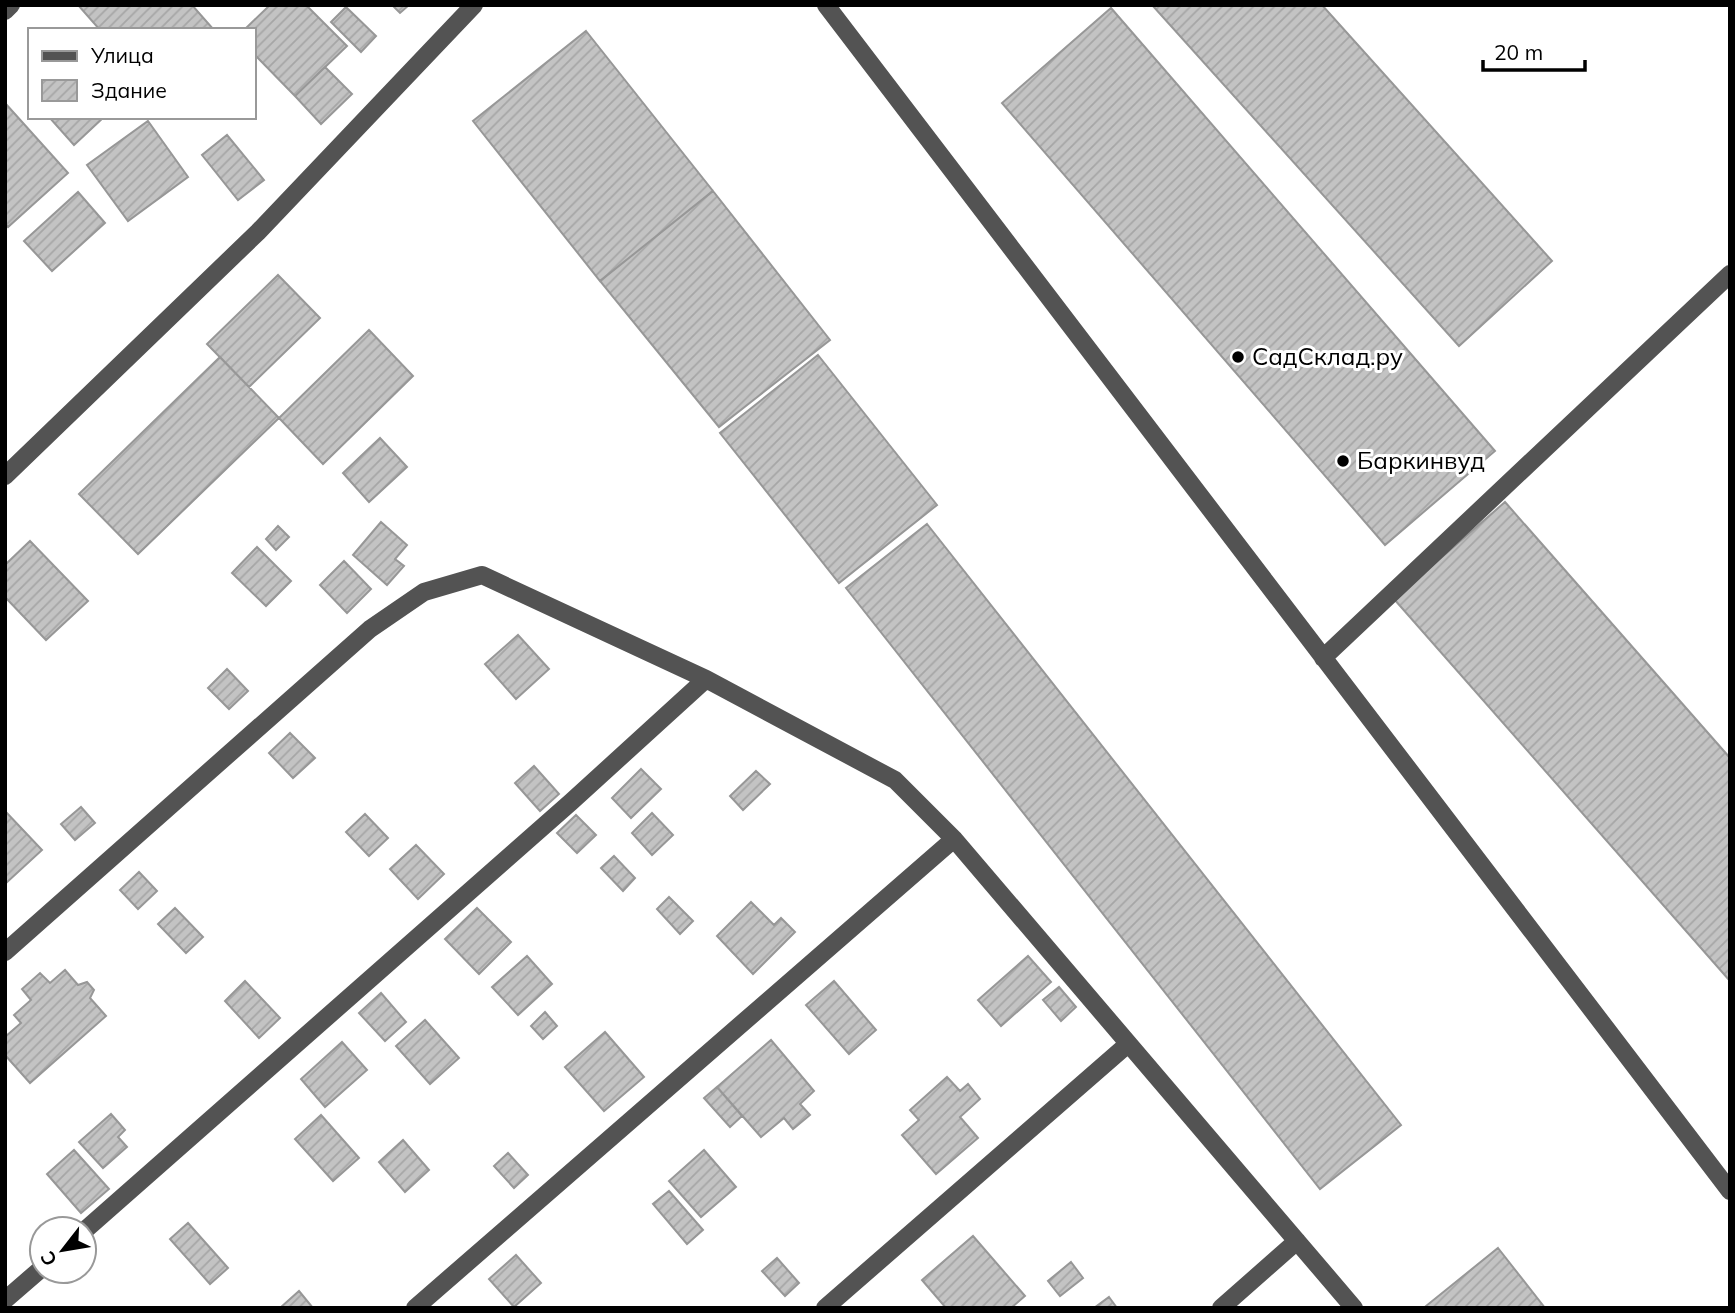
<svg xmlns="http://www.w3.org/2000/svg" width="1735" height="1313" font-family="Mulish,sans-serif">
<style>
.building{fill:url(#building-hatch);stroke:#979797;stroke-width:2}
.lines{fill:none;stroke-linecap:round;stroke-linejoin:round}
.minor{stroke:#535353;stroke-width:18}
.poi-dot{fill:#000;stroke:#fff;stroke-width:2.5}
.labels{text-anchor:middle;stroke-width:6;stroke-linejoin:round;paint-order:stroke}
.poi-label{font-size:24px;fill:#000;stroke:#fff;text-anchor:start}
</style>
<defs>
<pattern id="building-hatch" width="6" height="6" patternUnits="userSpaceOnUse" patternTransform="scale(1.75)"><rect width="6" height="6" fill="#c3c3c3"/><path d="M-1 1l2-2M0 6l6-6M5 7l2-2" fill="none" stroke="#a6a6a6"/></pattern>
</defs>
<rect width="100%" height="100%" fill="#fff"/>
<path class="building" d="M78,5H192L214,30H100Z
M270,5H306L347,46L295,96L254,54V30H244Z
M392,5H409L400,13Z
M1152,5H1322L1552,261L1459,346Z
M346,7L376,36L361,52L331,22Z
M1111,8L1495,451L1385,545L1002,103Z
M586,31L713,191L600,281L473,121Z
M325,67L352,94L321,124L295,96Z
M5,103L68,173L8,227L5,224Z
M49,117H104L74,145Z
M148,121L188,177L128,221L87,165Z
M227,135L264,180L238,200L202,155Z
M713,191L830,340L719,427L600,281Z
M78,192L105,223L52,271L24,241Z
M278,275L320,318L249,387L207,344Z
M369,330L413,376L323,464L279,418Z
M818,355L937,505L839,583L720,433Z
M220,357L279,418L138,554L79,494Z
M380,438L407,467L369,502L343,473Z
M1505,502L1730,758V981L1394,599Z
M381,522L407,545L395,559L404,566L387,585L353,555Z
M927,524L1401,1125L1320,1189L846,588Z
M278,526L289,537L276,550L266,539Z
M30,541L88,601L46,640L5,597V565Z
M257,547L291,581L266,606L232,573Z
M344,561L371,589L347,613L320,585Z
M518,635L549,669L516,699L485,664Z
M227,669L248,691L229,709L208,688Z
M290,733L315,758L293,778L269,753Z
M534,766L559,794L540,811L515,783Z
M641,769L661,789L631,818L612,798Z
M756,771L770,784L743,810L730,796Z
M81,807L95,823L75,840L61,824Z
M5,811L42,850L5,884Z
M652,813L673,835L652,855L632,833Z
M365,814L388,838L369,856L346,832Z
M576,815L596,835L577,853L557,833Z
M416,845L444,874L418,899L390,869Z
M614,856L635,878L623,891L601,868Z
M139,872L157,891L138,909L120,890Z
M669,897L693,921L680,934L657,909Z
M751,902L774,925L781,918L795,932L753,974L717,936Z
M175,908L203,937L186,953L158,924Z
M477,908L511,942L479,974L445,939Z
M527,956L552,984L518,1015L492,987Z
M1028,956L1051,982L1001,1026L978,1000Z
M65,970L78,985L87,982L94,990L90,998L106,1016L30,1083L5,1055V1037L21,1023L14,1015L31,1000L22,989L40,973L50,983Z
M245,981L280,1018L259,1038L225,1001Z
M834,981L876,1030L849,1054L806,1005Z
M1059,987L1076,1007L1061,1021L1043,1000Z
M381,993L406,1022L385,1041L359,1013Z
M545,1012L557,1026L543,1039L531,1026Z
M425,1020L459,1058L430,1084L396,1046Z
M605,1032L644,1077L604,1111L565,1067Z
M771,1040L814,1091L800,1104L810,1115L793,1129L784,1118L761,1137L717,1087Z
M342,1042L367,1070L325,1107L301,1079Z
M947,1077L960,1091L968,1084L980,1099L960,1117L978,1138L936,1174L902,1135L919,1120L910,1110Z
M717,1087L742,1116L730,1127L704,1098Z
M111,1114L125,1130L118,1137L127,1147L103,1168L79,1142Z
M321,1115L359,1158L333,1181L295,1139Z
M403,1140L429,1170L405,1192L379,1162Z
M74,1150L109,1189L81,1213L47,1174Z
M704,1150L736,1187L701,1217L669,1181Z
M508,1153L528,1175L514,1188L494,1166Z
M669,1191L703,1230L687,1244L653,1204Z
M188,1223L228,1268L210,1284L170,1239Z
M973,1236L1025,1296L1011,1308H946L922,1280Z
M1498,1248L1545,1308H1428L1426,1306Z
M516,1255L541,1283L514,1307L489,1279Z
M777,1258L799,1283L785,1296L762,1271Z
M1071,1262L1083,1278L1060,1296L1048,1281Z
M299,1291L313,1308H280Z
M1109,1297L1117,1308H1094Z"/>
<g class="lines">
<path class="minor" d="M826,5L1730,1191
M5,11L11,5
M5,476L258,232L474,5
M1323,658L1730,274
M5,952L370,629L424,592L482,575L706,679L895,780L954,839L1354,1308
M84,1231L571,802L706,679
M5,1300L42,1268
M415,1308L954,839
M825,1308L1128,1044
M1221,1308L1297,1241"/>
</g>
<g class="poi-dot">
<circle cx="1238" cy="357" r="7"/>
<circle cx="1343" cy="461" r="7"/>
</g>
<g class="labels">
<g class="poi-label">
<text x="1252" y="365">СадСклад.ру</text>
<text x="1357" y="469">Баркинвуд</text>
</g>
</g>
<rect width="1735" height="1313" fill="none" stroke="#000000" stroke-width="14"/>
<rect x="28" y="28" width="228" height="91" fill="#ffffff" stroke="#999999" stroke-width="2"/>
<rect x="42" y="51" width="35" height="10" fill="#535353" stroke="#999999" stroke-width="2"/>
<text x="91" y="63" font-size="21" fill="#000000">Улица</text>
<rect x="42" y="80" width="35" height="21" fill="url(#building-hatch)" stroke="#999999" stroke-width="2"/>
<text x="91" y="98" font-size="21" fill="#000000">Здание</text>
<g transform="translate(63 1250) rotate(239)"><circle r="33" fill="#ffffff" stroke="#999999" stroke-width="2"/>
<path d="M0-5L12 26L0 18L-12 26Z" fill="#000000"/>
<text y="-10" font-size="19" font-weight="bold" text-anchor="middle" fill="#000000">С</text>
</g>
<path d="M1483 60v10h102v-10" fill="none" stroke="#000000" stroke-width="3.5"/>
<text x="1494" y="60" font-size="21" fill="#000000" stroke="#ffffff" stroke-width="5" paint-order="stroke">20 m</text>
</svg>
